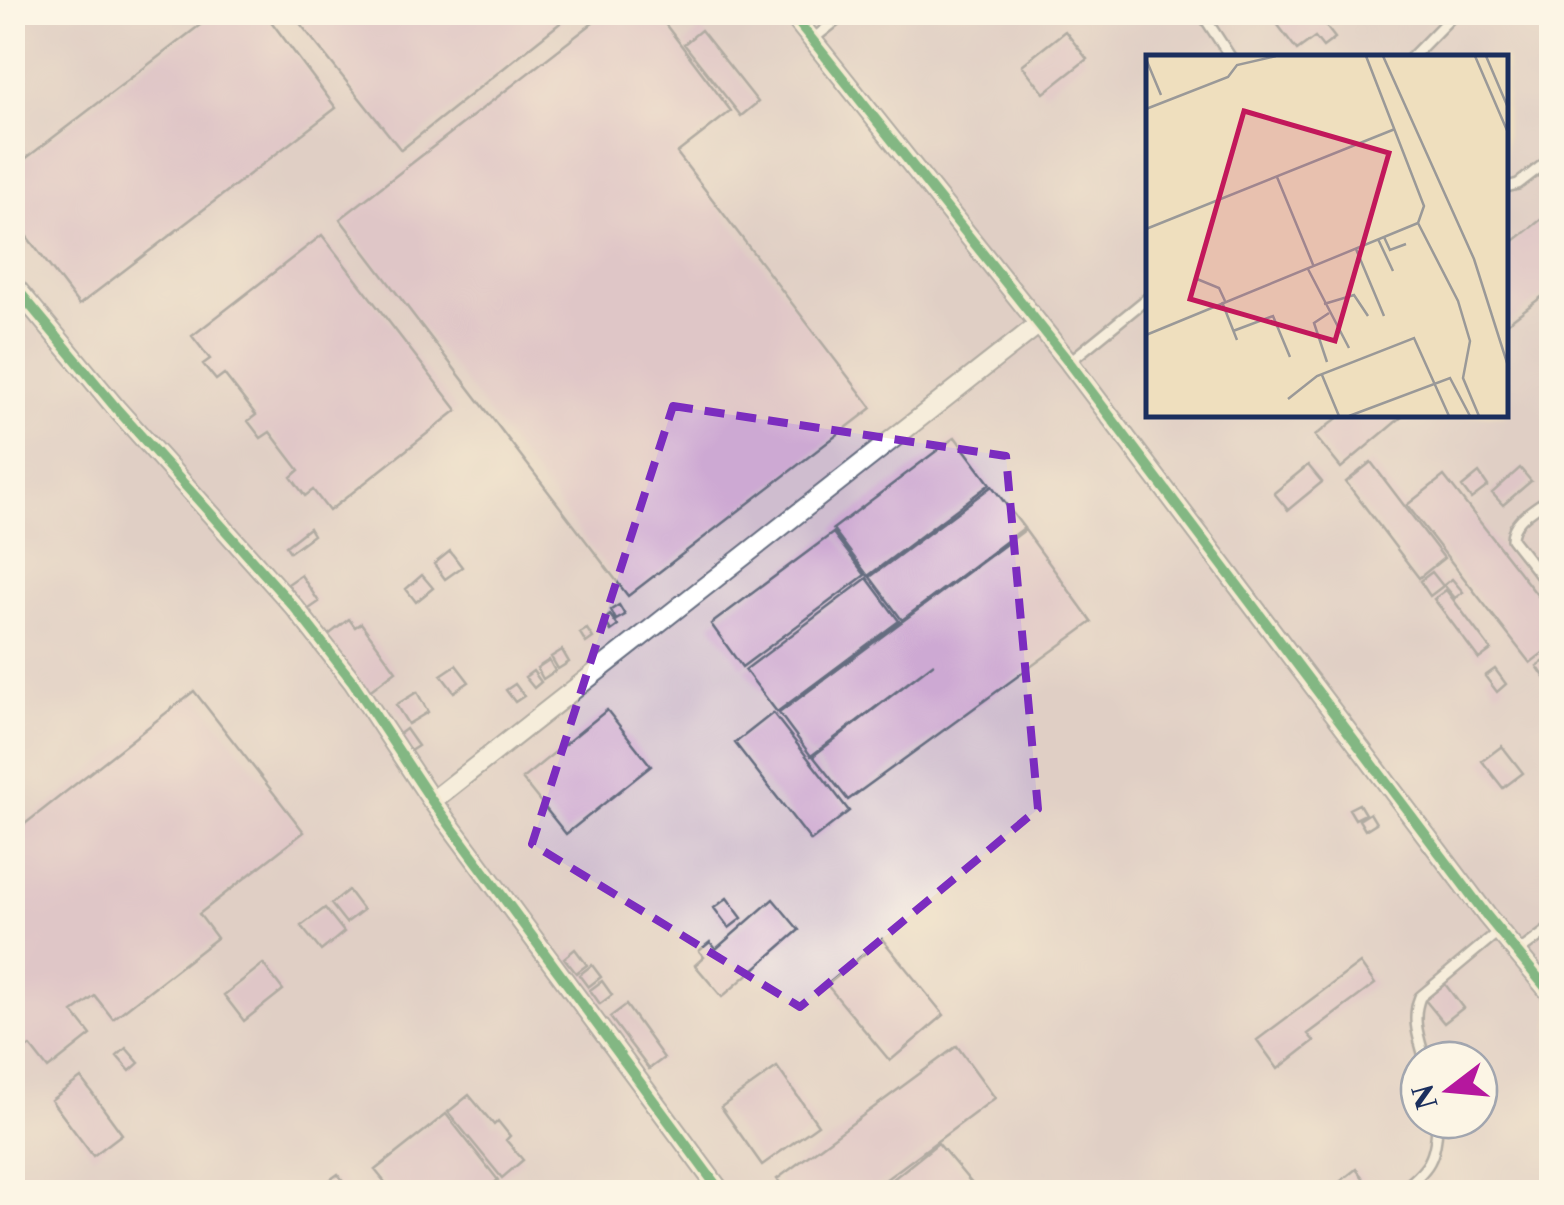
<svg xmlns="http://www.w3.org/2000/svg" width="1564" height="1205" font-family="'Libre Caslon Text',serif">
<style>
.industrial{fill:#cfbdcf;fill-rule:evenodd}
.building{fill:#cda9d3}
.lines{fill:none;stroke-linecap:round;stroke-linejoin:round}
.lane-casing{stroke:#656d80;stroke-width:14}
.street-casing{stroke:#656d80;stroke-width:22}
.lane{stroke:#fff;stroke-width:9}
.street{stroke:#fff;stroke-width:18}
.cycleway-casing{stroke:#fcf5e5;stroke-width:16}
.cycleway{stroke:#00873e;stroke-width:10}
.marked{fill:none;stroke:#7b2cbf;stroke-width:8;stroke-dasharray:20 12;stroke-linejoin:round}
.inset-road{fill:none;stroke:#9a9998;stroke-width:2.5}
.view{fill:#c2185b;fill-opacity:0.15;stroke:#c2185b;stroke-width:5}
.inset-edge{fill:none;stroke:#1b2f5e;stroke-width:5}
</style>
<rect width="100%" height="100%" fill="#fcf5e5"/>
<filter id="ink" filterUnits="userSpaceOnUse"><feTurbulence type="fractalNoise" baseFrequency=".01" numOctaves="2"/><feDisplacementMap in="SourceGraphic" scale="20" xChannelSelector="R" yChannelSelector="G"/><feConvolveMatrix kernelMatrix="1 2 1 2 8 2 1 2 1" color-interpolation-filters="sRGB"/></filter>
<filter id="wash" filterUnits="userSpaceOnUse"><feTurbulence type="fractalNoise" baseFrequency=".0048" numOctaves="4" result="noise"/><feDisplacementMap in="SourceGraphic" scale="40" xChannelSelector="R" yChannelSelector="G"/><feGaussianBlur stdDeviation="2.25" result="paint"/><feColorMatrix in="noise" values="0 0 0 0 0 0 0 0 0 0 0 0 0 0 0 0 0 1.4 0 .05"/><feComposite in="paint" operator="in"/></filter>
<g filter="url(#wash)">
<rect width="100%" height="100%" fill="#efdfbe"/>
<path class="industrial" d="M13,13H1551V1192H13ZM1149,58H1506V415H1149ZM1419,1060H1479V1120H1419Z"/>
<g id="blocks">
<path class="building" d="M217,12H264L336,108L79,305L12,217V169Z
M291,12H574L401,150Z
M607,12H656L731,111L677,153L872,408L628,596L340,219Z
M1268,12H1315L1335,38L1323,47L1315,37L1297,50Z
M701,30L758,102L741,116L684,44Z
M1065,31L1087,59L1044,93L1022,65Z
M1552,211V289L1506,324V247Z
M322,235L457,410L329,511L313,490L305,496L291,477L299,470L270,432L261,438L248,421L256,415L224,374L216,380L203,364L210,359L192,336Z
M1341,415H1404L1341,468L1315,436Z
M955,437L990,484L868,576L833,529Z
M1371,462L1444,558L1419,578L1346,482Z
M1308,465L1322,482L1288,510L1274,493Z
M1520,468L1531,481L1503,505L1492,493Z
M1479,473L1488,486L1471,499L1462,487Z
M1444,476L1552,614V646L1530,663L1407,505Z
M992,486L1024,528L902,620L870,577Z
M309,528L313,535L290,552L286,546Z
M1025,530L1092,622L848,800L813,756L934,663L811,756L779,713Z
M833,533L865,575L742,667L711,624Z
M450,551L462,567L445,579L434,564Z
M1432,572L1443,586L1430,596L1420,581Z
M301,575L319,602L306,611L288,584Z
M422,575L433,588L416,602L406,589Z
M867,578L899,621L777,712L745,670Z
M1452,579L1463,592L1455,598L1444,585Z
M1446,590L1491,650L1479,659L1434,599Z
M619,605L625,615L616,620L611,610Z
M610,615L618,626L611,631L604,620Z
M349,619L355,627L361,623L396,671L368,692L327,636Z
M587,629L593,638L586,643L580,633Z
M562,650L569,662L558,669L551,657Z
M1552,656V688L1537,666Z
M549,660L555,671L543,679L537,668Z
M456,665L469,682L454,692L441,675Z
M1495,669L1506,684L1497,692L1485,676Z
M533,671L541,682L534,688L525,677Z
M515,684L524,696L515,702L506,690Z
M194,691L304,832L199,914L217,938L113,1019L95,996L73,1012L91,1035L48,1069L30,1046L12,1060V834Z
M417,692L428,712L408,724L396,705Z
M607,710L651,766L566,834L522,779Z
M773,713L849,811L811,841L735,743Z
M406,729L418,746L410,751L398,735Z
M1502,746L1523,773L1503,788L1482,761Z
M1359,804L1365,814L1355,819L1349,809Z
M1370,813L1376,823L1365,830L1359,820Z
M348,890L363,910L346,923L331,904Z
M727,898L742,918L729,928L714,908Z
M773,899L799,930L722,997L695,965L704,957L699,951L710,942L716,949Z
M325,908L344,932L321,951L301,926Z
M882,939L944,1015L890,1061L827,985Z
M575,949L587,965L576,973L564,958Z
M1360,963L1375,984L1308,1034L1314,1041L1278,1069L1257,1040Z
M263,964L283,990L244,1021L224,995Z
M592,965L601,977L588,987L579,975Z
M602,981L612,995L600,1004L590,990Z
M1445,984L1463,1008L1444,1023L1425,1000Z
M626,1005L664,1058L649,1069L610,1017Z
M957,1046L995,1098L869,1192H787L777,1179Z
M126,1048L139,1063L130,1071L117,1056Z
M777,1067L818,1125L762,1165L721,1107Z
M81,1078L122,1134L93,1156L51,1100Z
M469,1095L494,1125L498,1121L510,1136L506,1140L523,1160L502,1178L448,1112Z
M446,1114L498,1180L483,1192H393L375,1170Z
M938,1143L979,1192H877Z
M1356,1169L1374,1192H1327Z
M338,1174L351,1192H313Z"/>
</g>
</g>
<g filter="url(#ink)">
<use href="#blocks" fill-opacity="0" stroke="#656d80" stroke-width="2.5"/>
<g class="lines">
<g class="lane-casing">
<path id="lane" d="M1201,12L1231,58
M813,39L847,12
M1411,58L1456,12
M1506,187L1518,184L1552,158
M1069,362L1149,297
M1552,496C1537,508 1512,519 1512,539L1552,590
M1517,953L1552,927
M1425,1060C1419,1038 1411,1019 1420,997L1499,931
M1399,1192C1429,1170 1437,1158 1437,1120"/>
</g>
<g class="street-casing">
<path id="street" d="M790,12L1069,362L1487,916L1552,995
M12,283L116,408L295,608L353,682L432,801L721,1192
M432,801L1039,324"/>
</g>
<use href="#lane" class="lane"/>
<use href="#street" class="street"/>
<g class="cycleway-casing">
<path id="cycleway" d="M790,12L1069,362L1487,916L1552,995
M12,283L116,408L295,608L353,682L432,801L721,1192"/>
</g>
<use href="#cycleway" class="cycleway"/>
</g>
</g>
<path d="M0 0H1564V1205H0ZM673,406L1006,456L1038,809L800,1007L532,844Z" fill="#efdfbe" fill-opacity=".55" fill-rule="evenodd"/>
<path class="marked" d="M673,406L1006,456L1038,809L800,1007L532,844Z"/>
<g transform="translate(1146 55)">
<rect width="362" height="362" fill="#efdfbe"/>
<path class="inset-road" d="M220,1L278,151L272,168L312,246L324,286L317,323L333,361M237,1L328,204L363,314M329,1L363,80M340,1L363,55M0,4L15,40M0,54L82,22L91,10L130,1M131,122L168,212M0,174L249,74M238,182L244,195L260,189M232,184L247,216M210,194L238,261M162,214L203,293M51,224L73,233L79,246M76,247L91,285M178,249L208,240L222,261M87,276L127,261L144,302M0,280L272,168M181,307L168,268L183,258M176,320L193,361M142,344L171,321L268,283L303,361M203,361L304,323L324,361"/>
<path class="view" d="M98,56L243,98L189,286L44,244Z"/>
<rect width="362" height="362" class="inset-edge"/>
</g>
<rect width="1564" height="1205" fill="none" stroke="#fcf5e5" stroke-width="50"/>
<g transform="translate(1449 1090) rotate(254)"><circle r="48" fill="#fcf5e5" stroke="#a2a6af" stroke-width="2.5"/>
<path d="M0-8L18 38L0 25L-18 38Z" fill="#b5179e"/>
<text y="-15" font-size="28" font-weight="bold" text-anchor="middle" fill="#1b2f5e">N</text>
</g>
</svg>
